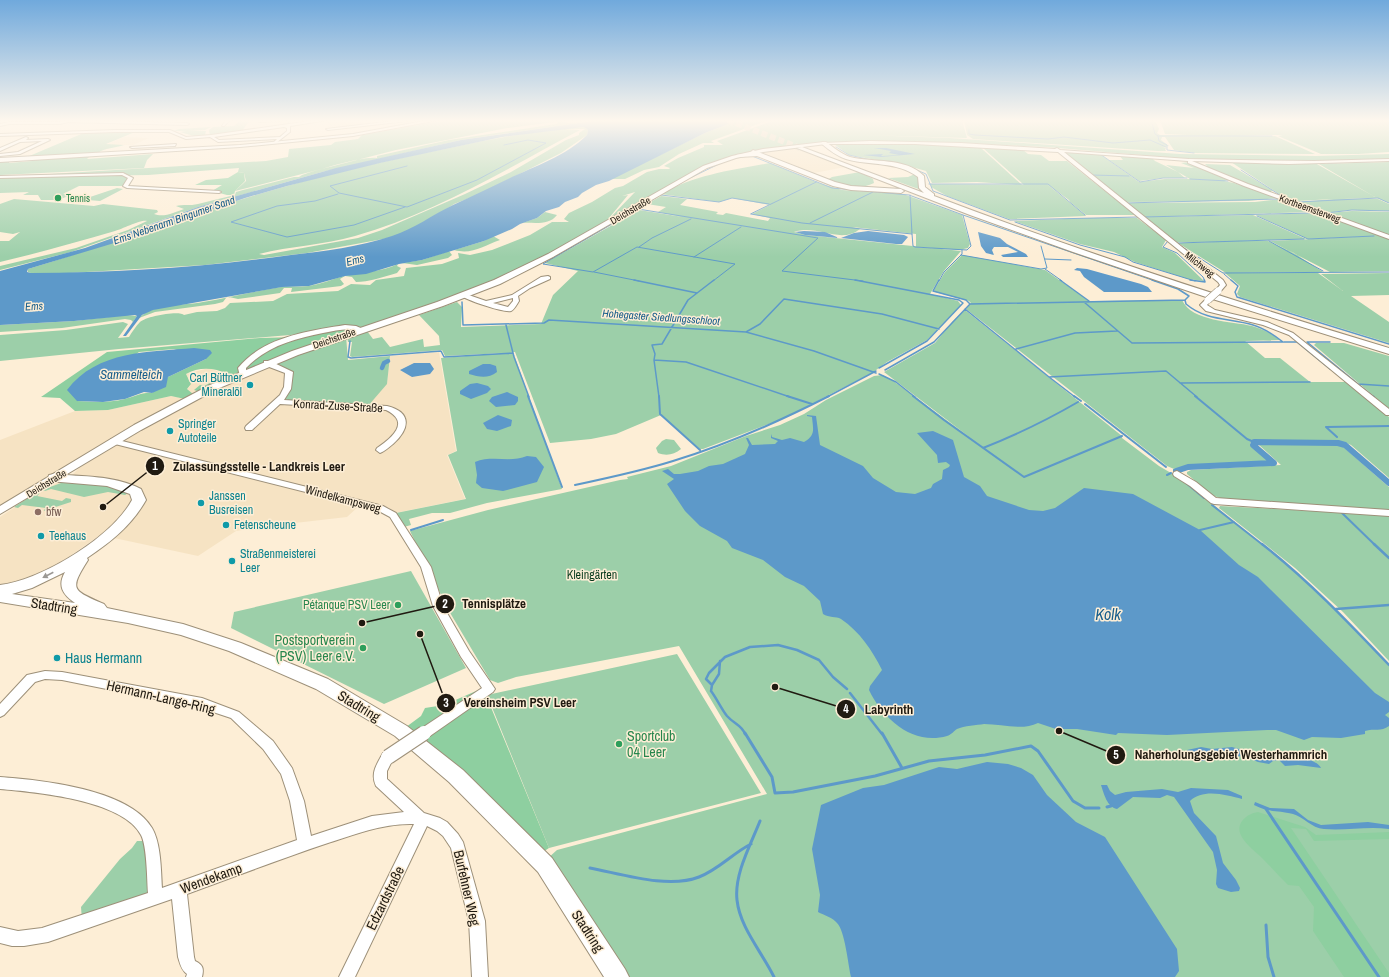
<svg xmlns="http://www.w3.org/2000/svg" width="1389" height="977" font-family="'Archivo Narrow',sans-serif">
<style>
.built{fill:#f6e3c3}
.green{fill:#9ccfa9;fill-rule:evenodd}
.forest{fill:#8ecfa0;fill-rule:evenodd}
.water{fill:#5d99c9;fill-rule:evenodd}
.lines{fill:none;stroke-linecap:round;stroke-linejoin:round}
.stream-far4{stroke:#5d99c9;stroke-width:1}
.stream-far3{stroke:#5d99c9;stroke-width:1.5}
.stream-far2{stroke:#5d99c9;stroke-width:2}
.stream-far1{stroke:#5d99c9;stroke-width:2.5}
.stream{stroke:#5d99c9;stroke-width:3}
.canal-far1{stroke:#5d99c9;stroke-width:4.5}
.canal{stroke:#5d99c9;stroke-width:6}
.highway-tunnel{stroke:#dcceb8;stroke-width:6;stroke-dasharray:6 3;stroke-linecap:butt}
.minor-casing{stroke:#9d9079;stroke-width:2}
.major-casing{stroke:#9d9079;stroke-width:2}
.highway-casing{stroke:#9d9079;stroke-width:2}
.minor{fill:#fff;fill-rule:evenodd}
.major{fill:#fff;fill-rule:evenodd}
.highway{fill:#fff;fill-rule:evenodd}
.minor-bridge-far2-casing{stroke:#9d9079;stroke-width:8;stroke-linecap:butt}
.minor-bridge-far1-casing{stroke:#9d9079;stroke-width:13;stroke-linecap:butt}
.minor-bridge-casing{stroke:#9d9079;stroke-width:16;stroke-linecap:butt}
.minor-bridge-far2{stroke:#fff;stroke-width:7}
.minor-bridge-far1{stroke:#fff;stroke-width:11}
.minor-bridge{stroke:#fff;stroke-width:14}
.oneway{fill:#9b9894}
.leisure-dot{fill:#2e9e5b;stroke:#fdeed6;stroke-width:1.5}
.culture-dot{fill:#0f9aa8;stroke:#fdeed6;stroke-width:1.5}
.education-dot{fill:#8d6e63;stroke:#fdeed6;stroke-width:1.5}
.labels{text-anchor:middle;stroke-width:3;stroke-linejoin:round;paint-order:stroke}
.far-leisure-label{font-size:10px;fill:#27864d;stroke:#fdeed6;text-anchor:start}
.far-street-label{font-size:10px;fill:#201a11;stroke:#fdeed6}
.far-water-label{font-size:11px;font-style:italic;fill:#175d8b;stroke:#fdeed6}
.culture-label{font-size:12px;fill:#0d838f;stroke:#fdeed6;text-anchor:start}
.street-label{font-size:12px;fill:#201a11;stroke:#fdeed6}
.education-label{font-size:12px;fill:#785e54;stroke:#fdeed6;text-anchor:start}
.park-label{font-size:12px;fill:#083b1d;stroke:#fdeed6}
.leisure-label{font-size:12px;fill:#27864d;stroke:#fdeed6;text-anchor:end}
.water-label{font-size:13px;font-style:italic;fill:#175d8b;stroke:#fdeed6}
.near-street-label{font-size:14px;fill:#201a11;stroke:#fdeed6}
.near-leisure-label{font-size:14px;fill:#27864d;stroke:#fdeed6;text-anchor:end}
.near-culture-label{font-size:14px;fill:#0d838f;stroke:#fdeed6;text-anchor:start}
.near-water-label{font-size:16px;font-style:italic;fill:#175d8b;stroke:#fdeed6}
.leader{fill:none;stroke:#201a11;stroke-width:1.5}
.callout-dot{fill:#201a11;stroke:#fdeed6;stroke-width:1.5}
.mark-label{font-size:12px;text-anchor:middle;font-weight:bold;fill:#fff}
.callout-label{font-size:13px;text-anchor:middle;font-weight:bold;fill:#201a11;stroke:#fdeed6;stroke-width:3;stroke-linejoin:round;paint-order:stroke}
</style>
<rect width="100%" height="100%" fill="#fdeed6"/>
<path class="built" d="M345,120L346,123L364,121V126L337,128L336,126L329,127L326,121Z
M124,137L149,138L133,145H105Z
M795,147L845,167L809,174L761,152Z
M439,352L456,451L447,455L465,499L395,513L388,507L122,441L192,401L251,374L274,366L387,384L390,356Z
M209,368L227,375L203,386L200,385V392L189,397L192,394L187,389L190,386V381L186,374Z
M171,396L185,399L0,506V440L75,411L108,410Z
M117,445L211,469L359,506L347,517L260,527L236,531L198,556L100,535L41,576L0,586V517L47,486L73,474L80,467Z"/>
<path class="green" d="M250,120L242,131L210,136L209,130L213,127L234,126L239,121Z
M446,120H554L555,122L507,128L396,150L235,191L246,181L244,173L238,172L239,168L148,175L0,177L266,161L288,157L289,149L331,145L335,142L358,139L362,135Z
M557,120L569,123L579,122L580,120H598L461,140L322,172L198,207L71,252L0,270V266L76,248L128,230L147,221C142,219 122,229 115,231C77,242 39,253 0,262V241H9L20,232L13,234L0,232V204L14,199L94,206L103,204L157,210L158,212L154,214C164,218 175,212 184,209L176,206C183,204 190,206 198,204C210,201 222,198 235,195L236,192L243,190L294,177H299L302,175C318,170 362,156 377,158V156L449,140L556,124L558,123Z
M739,120H769L711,141L714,143H703L679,154L659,167L644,170L625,179H610L705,133Z
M775,120H962L967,138L864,135L950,138L1180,154L1316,156L1389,154V160L1339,161L1202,160L1046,147L908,141L801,144L748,152L722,159L704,166L608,220L635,192L622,196L628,195L605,223L500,280L450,299L362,327L350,326L302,334L119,349L0,361V335L66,330L123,322L128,324L118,338L129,337C132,332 136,326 140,322C146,316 180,310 184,315L197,312L217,311L225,308L230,303L273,301L287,294L338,291L351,284L370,285L376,280L404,276L406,268L442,264L459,258L458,253L470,255L492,250L530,235L552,222H569L564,219L569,213L592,202L615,188L623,186L647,172L659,169H669L670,168L664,166L678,158L704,147V145H723L717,141Z
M964,120H1155L1159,129L1157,133L1160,135H1188L1165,134L1160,120H1389V152L1358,154H1321L1278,136L1283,135H1236L1275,136L1315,154L1194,153L1174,150L1165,137L1234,136L1162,137L1161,140L1169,146L1163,147L1167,148L1165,149L1166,151H1158L973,139L967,135Z
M211,127L205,130L190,131H206L205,135L194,136L180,132L186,131H174L179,129Z
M585,127L588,130L587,135L561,153L482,193L454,204L412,232L394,237L307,253L205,265L69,273H31L28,272V269C101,247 173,220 246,198C311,178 378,162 445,149C491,139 537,130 585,127ZM579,129H585L579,133V135L566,140L511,172L465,194L382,230L358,238L264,255L259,254C290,246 324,245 355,236C435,213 508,168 580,130H565Z
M86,132H135L106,144L124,145C116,148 104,148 98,153L27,157Z
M895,143L981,148L1022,185L977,182L932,183L926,171L905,165L849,155L834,144Z
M983,148L1023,150L1028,154L1041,155L1049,161H1067L1135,215H1086L1070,202L1069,200L1047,184L1086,216L1009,219L947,196L931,187V184L1038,185H1024Z
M1061,151L1100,154L1139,182L1165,179H1190L1166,165L1194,168L1181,163L1189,162L1230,179L1224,181L1234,183L1277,198L1248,201L1126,202L1092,175H1119H1091Z
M153,154L147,160L144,168L0,175V161L10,160L9,163L32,161L35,158L91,155L87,159Z
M1119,155L1153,159L1155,161L1178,172L1185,178H1163L1139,181L1109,160H1123Z
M1231,162L1315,163L1375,197L1319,164L1389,162V203L1377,198L1343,199H1378L1389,204V211L1350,210L1326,213L1298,202L1334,199L1296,201L1282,196Z
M770,163L816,182L770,205L732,198L719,202L661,194C695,175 731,170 770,163Z
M1205,164L1230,165L1274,191C1259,193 1219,173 1204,166H1207Z
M860,172L873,179L874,183C858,191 843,185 827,180L832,177Z
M915,174L919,175L924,191L888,178L908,177Z
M118,175L128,177L129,180L123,186H79L63,194L71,195L58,200H41L38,195H23L29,192L0,193V178Z
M816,182L842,190L903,194L962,215L970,244L968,248L959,250L916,247V234L852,227L860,229C840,245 818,224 794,232L806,235L961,251L944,271L930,294L958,301L961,305L927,340L887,362L872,373L782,419L703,449H700L661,415L616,434L591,439L550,443L515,352H513L562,489L487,503L450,513H432L409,519L411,525L404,527L396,513L466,499L448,455L457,451L441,358L505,353L445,356L442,350L352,357L350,356L352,342H348L347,336L367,331L373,339L382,337L390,347L423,339L424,347L440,345L439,336L419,315L457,302L462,307L461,327L541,324L553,295L578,271L545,263L639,210L683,217L658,212L666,207L647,204L661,196L687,199L680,205L718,212L716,214L723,215L726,213L768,221L770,218L752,214Z
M117,188L123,189L100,201L88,200L90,197Z
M1282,199L1314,212L1144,217L1127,203L1255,202Z
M1352,211L1389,212V235L1327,213Z
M545,212L557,215C549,226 534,222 522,223L537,218Z
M1318,213L1389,239V271L1330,272L1270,241L1376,236L1308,239L1256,215Z
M1253,215L1306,239L1240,241H1268L1294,253L1323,272L1226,273L1178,243L1214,242H1177L1145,217Z
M1089,218H1137L1166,240L1162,247L1175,253L1204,281L1188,279L1135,262L1114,252L1080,244L1014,221Z
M493,236L500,240C483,246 472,255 454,250L484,241Z
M449,251L452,255L448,258L417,265L402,263L422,260Z
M962,255L1045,270L1089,301L1182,300C1192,322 1232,321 1252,326C1263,329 1272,334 1280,340L1245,341L1265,358H1280L1310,382H1345L1389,417V478L1351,445L1344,442L1252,440L1250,444L1270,462L1190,465L1174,469L1167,466L966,309L971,303L969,301L935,292L934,290L945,272Z
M398,264L397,266L401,268L397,273C384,277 368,282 356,282L352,277L345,276L340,279L344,284L341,286L291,292L292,288H284L280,293L238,299L229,297L226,298L223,302L215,304L155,312L139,318C154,303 183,306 203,302C229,298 255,291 281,287C290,286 300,287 309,286C321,284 333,279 344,276C363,272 381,272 398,264Z
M1225,273H1318L1343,291L1321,274L1389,273V295L1351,296L1389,322V343L1240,297L1237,294L1240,286Z
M965,310L1122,436V438L1159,466L1183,480L1291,568L1348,622L1389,666V977H626L547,859L557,850L767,794L679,646L516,677L498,683L490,680L449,611L410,531L488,510L620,480L628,479L627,477L671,466L746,436L780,425L804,414L826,400L874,376L883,375L892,380L972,439L884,372L935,343L953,321Z
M126,315L137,316L133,322L131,320L125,319L62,328L0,332V325L74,321Z
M346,336L348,360L390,356L387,384L368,406L299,402L283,399L290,372L274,366L293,356Z
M1316,343H1344L1389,356V409L1314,345Z
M666,439L674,440L681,449C674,455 666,456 658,453L656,448L662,441Z
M1260,443L1341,445L1389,487V510L1222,499L1212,495L1187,474V472L1191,470L1281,465L1259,445Z
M61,483L102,484L130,492L125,495L108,492L84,497L51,489L45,491L42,490Z
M36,493H40L37,496L62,501L66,498L71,499V502L43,511L46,508L22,505L18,508L14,507Z
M1220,506L1389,515V661L1343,612L1295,568L1219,508Z
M411,571L466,668L384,704L231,628L234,612Z
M677,654L761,793L549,848L487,695Z
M137,841H145L152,897L82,920L81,907L120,859L132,848Z"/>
<path class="forest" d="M238,172L244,173L245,181L235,191L234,195H227L212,191L222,185H195L206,180L228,178Z
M350,327L357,328L265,362L200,392L194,390L200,385L204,386L227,374C214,367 198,367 186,374L191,384L187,389L193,394L185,399L171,396L108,410L75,411L60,398L41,397L107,352L260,338L297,337ZM174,349L206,359L168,377L152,393C142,392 134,397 125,399C108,403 93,402 77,401L139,352Z
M483,688L549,848L532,859L398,733L421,716L425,708L444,705Z
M1258,812L1305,827L1316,835L1389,832V839L1314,841L1306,829L1291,828L1389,973V977H1344L1313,931L1314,907L1299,886L1288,885C1279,876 1271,867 1262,858C1253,849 1232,835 1242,821C1247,815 1252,813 1258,812Z"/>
<path class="water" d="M599,120H739L705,133L609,181L596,185L582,193L578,197L565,202L559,207L546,211L537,218L520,224L512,229L484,241L422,260L399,264L366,274L345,276L309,286L282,287L153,310L142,315L126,336H123L137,316L135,315L74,321L0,325V271L85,248L198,207L336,168L461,140ZM584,127L588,130L587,135C566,156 535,166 508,179C490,188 472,196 453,205C432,215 414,229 392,236C359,247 324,251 291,255C205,267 118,273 31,273L27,272L28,269L111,244L245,198L287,186L380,163L502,137Z
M874,148H886L915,154L881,157L863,155L883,154L881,156L899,155L889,153L891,151Z
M804,231L825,232L839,238L805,235L795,232Z
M868,231L904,235L908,237L902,244H896L841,238L854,233Z
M978,232L1000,238L1007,244L1026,254L1028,257H1003L1001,255L1018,252L1008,247H994L992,250L994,255L986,253L981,246Z
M1077,268L1087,269L1141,284L1148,287L1152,292H1104L1084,277L1080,271L1074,270Z
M194,348L210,350L212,353L206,359L168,377L166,387L152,393L144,392L125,399L103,402L77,401L67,390C97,350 150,352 194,348Z
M414,363H430L434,369L430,374L412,377L400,370Z
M483,364H490L496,366L497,372C488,379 479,377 469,374V371Z
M477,383L488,386L491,389L487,393L471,399L460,394V391L470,384Z
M507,392L518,397V401L515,405L496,407L489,401L492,397Z
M498,415L512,420L511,426L497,431L487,429L483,423Z
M807,415L816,416L820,445L863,466L873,478L896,492L915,494L931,488L933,484L942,479L943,470L949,467L950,465L946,462L938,463L937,455L917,433L933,431L953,440L964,477L980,486L987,496L1029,510L1043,511L1055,508L1084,488L1133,494L1200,530L1239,565L1258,577L1375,693L1389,702V712L1385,715L1389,718V726C1381,732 1374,728 1365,731V734L1341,738L1312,737L1304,740L1276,730H1267L1167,735L1118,733L1116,735L1077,729H1056L1038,723C1022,731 1002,724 984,724C977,725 964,726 957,729C954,731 951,735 947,736C913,746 883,719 869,690L870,686L882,670C872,650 860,632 841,619C836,616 829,618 823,614L820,601L804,586L785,577L763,560L732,548L727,541L700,526L685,511L667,484L674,479L662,471L668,469L674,474H680L698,471L709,466L723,464L745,454L749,445L746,438H748L752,445L775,444L778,441L771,438V434L772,437L782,440L790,438L804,442C816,435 813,429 812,417L807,416Z
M527,456L536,457L544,467L537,482L503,491L482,488L476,483L477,475L475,462C492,455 511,463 527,456Z
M1201,747L1212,749L1232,747L1256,754L1274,755L1277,751C1287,753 1316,758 1321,768L1298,765L1285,766L1279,760L1273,761L1269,764L1258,762L1244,756L1227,757L1211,755L1204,761H1199L1187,750Z
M987,762L1008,764L1021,768L1033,775L1047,795L1076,822L1105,837L1177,949L1179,971L1175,977H851C848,964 845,931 837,923C833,918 824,915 818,912L820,895L812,849L821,805L863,788L884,785L939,767L957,769Z
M1101,785H1107L1110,791L1115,795L1126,792L1162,789L1178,792L1191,788L1228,790L1242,796V799C1227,795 1203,788 1190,801L1194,813L1216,836L1223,863L1236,880L1240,888L1239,891L1231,892L1218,888L1216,884L1217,870L1213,852L1174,797L1167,795L1160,798L1133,797L1117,809C1107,807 1104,794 1101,785Z
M1255,802L1270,808L1294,809L1308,820L1321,825L1368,822L1389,825V829C1367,826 1345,831 1324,829C1311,828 1304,817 1293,814C1278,810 1269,813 1254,805Z"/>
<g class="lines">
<path class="stream-far4" d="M1151,120L1155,134L1158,136L1159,141L1167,145V150L1194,153
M288,124L290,120
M969,129V134L975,135L1048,139L1064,137L1113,143L1150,140L1166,147
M1158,136H1272
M836,147L849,155L871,160
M1100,154L1140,182L1163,178H1187
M752,156L817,182
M1328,163L1389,161
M905,165L926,174L933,191L1010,220L1138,217
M407,166L330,186L339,193L407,207L477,180L546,143L528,140L504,145
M1241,170L1283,197
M1091,175L1129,176
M692,177L721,163
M1190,179L1228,181
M817,182L832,188L909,195L963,215L971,246L967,250L915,247L913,246L912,234L802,223L751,214Z
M929,184H1048L1085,215
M338,194L315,201L277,206L231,222L287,237L354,225L405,207
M661,195L719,202L732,198L769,204
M910,195L912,234
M1297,202L1378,198L1389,203
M1126,203L1278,199
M638,209L660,195
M1326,213L1352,210L1389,211
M963,215L1155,281
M1257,216L1308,239L1374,236
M1143,217L1312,213
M1015,222L1080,245L1125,257L1133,262L1195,281
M810,223L873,192
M1168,241L1163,247L1177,253L1203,277L1205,281
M1269,241L1323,271
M1176,243L1223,273L1389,272
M1178,243L1304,239
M639,247L652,238L691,219
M961,255L1041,269L1047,268L1041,246
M694,257L741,227
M1045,259L1071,260
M1045,269L1062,281
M594,272L639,281
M1224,274L1232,281
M713,281L735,264L637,247L593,272L543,264L638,209L818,238L782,271L863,281
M939,281L944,272L962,254V250"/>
<path class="stream-far3" d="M634,280L697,293
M714,280L688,300L662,344L652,345L655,354L654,360L686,362L790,397
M855,280L959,300L963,303L927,341L879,368
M1060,280L1089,301
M1190,280L1205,282L1204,280
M1231,280L1238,286L1235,292L1237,297L1389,344
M462,302L463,325L544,323L549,320L746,332L814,351L876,373
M1084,302L1132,343L1283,342C1274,335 1264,328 1253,325C1229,318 1206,321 1186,304L1185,300
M970,304L1185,300L1189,296L1178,289L1152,280
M965,309L1049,377
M506,325L514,357L529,397
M746,332L760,324L784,299L882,314L939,329
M350,341L348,357L351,358L441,351L444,357L513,353
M1284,342H1297L1330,369
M1330,342H1307L1358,384L1389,386
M1016,349L1075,333L1117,331
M654,360L659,397
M885,370L934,342L970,304L966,300L933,291L939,280
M879,374L896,382L915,397
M1180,383L1310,382
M1359,385L1374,397
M827,397L876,371
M1075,397L1049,377L1166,371L1197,397"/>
<path class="stream-far2" d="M528,396L562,487
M659,396L660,414L700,450
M787,396L812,404
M913,396L944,420L1024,477L1122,436
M1074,396L1081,401
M1195,396L1247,439L1254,442
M1372,396L1374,397
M1085,404L1166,467
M1337,437L1326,427L1389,426
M1343,443L1345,445
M983,448C1016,435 1047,420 1078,402
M1174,470L1176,471
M1167,475L1171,473
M1186,483L1204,498
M575,485C608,478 641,471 673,461C726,445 780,421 829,396
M1212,505L1263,545
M1342,513L1375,545
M411,530L443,520
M1200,530L1234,522"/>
<path class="stream-far1" d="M1262,544C1308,580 1348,622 1389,665
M1374,544L1389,558
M1336,609L1389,605
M712,685L719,674L720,661
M850,693L882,734
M745,734C742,725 734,724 727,716C722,710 717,699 711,691L712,685L706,679L709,673L725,657L750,647L778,645L797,650L819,660L833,677L847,689"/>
<path class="stream" d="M745,733L772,777L775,793L793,792L875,776L929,761L985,755L1031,746L1038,751L1073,801L1085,808H1099
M882,733L902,768
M1107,807L1111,806
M1266,809L1379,977
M760,821C751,844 734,874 737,900C740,928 762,952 774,977
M590,868C622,874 668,889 699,877C718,870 733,853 751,844
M1266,925L1268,957L1274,977"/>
<path class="canal-far1" d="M382,368L384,363L388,361"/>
<path class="canal" d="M1176,471L1188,467L1274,463L1253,445L1254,442L1338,443L1345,445L1389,483"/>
<path class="highway-tunnel" d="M728,120L800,148"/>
<g class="minor-casing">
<path id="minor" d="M67,120L187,123L189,124L187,125L68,122L60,124H9L0,126V124L9,122H60Z
M226,120H230L224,126H222Z
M258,120H280L281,121L259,122Z
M317,120H328L290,126V132L276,143L274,142L277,139L218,142L210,137L186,139L169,132H115L0,136V134L115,130H170L186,137L211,135ZM284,127L287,128V131L280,137L219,140L214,137Z
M402,120H416L328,130L326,129Z
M26,137L28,138L26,140L48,139L50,140L20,154L0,156V154L18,152L42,141L20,142L0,151V148Z
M870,141L961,143L1055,149L1057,148L1060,150L1189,159L1239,160L1314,161L1389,159V161L1289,164L1192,161L1248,184L1389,235V239L1244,186L1188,163V161L1064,152L1223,280L1226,285L1220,292L1218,293L1215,291L1220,285L1218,282L1058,152L915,144H824L822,143Z
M176,144L175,146L132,148L130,147Z
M123,173L133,178L128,186L219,191L221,192L219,193L127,188L123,186L128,178L122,175L0,178V176Z
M548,276L550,277V279L530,288L518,296L519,301C517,304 514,310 511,311C504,313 466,300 460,295L463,293L486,301L512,295L541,277ZM513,298V301L508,307L493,303Z
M1206,299H1210L1211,300L1207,305L1215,310L1267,322L1293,333L1389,409V415H1386L1289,335L1263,325L1206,311L1200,305Z
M345,325L356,326L363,329L360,331C347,327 336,331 323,333C294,339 267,346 246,368V376H240L238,368C263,337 308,331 345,325Z
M264,361H270L293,372L291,389L284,400L387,406C412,412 410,429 393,444C389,447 385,451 380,453L376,450L377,448C392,438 411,422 386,410L280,404L252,430H246L245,428L246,426L280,395L284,387L285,373L264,365Z
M111,439H114L383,506L396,513L431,567L443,606L469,651L493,686L495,689L493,692L430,736L426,737L422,736L420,732L422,728L482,688L461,657L433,606L421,567L390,517L377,510L111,443L110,441Z
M1177,471L1196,482L1216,498L1389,510V516L1214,504L1211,503L1190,486L1174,476L1173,474L1174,472Z
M45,671L62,672L202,698L239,712L273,741L292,768L304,801L311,836L372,816L404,812L376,786C370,773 377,764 383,753L388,752L393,753L394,757L387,771V779L424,813L440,818L447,822L458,834L463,842L485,921L488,977H472L469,921L451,848L443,836L437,831L427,826L355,977H339L414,824C384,823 356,834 328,843C280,859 234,877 187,894L194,957L195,961C203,965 204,968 202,977H186L187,974C181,970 180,963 178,957L172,899L48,942L24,946H12L0,943V927L18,931L42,928L148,893C147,879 147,846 141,835C123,800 36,792 0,789V777C41,780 129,789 152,828C161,843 161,871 162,888L297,840L290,801L281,774L263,749L231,718L201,708L62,680L45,679L35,682L4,715L0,717V704L27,675Z"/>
</g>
<g class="major-casing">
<path id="major" d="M429,120H439L353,136L240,147L0,162V158L240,145L353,134Z
M824,142L826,144L763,152L736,158L707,168L553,257L500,284L443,306L298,355L217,389L141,430L0,514V506L134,425L210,385L292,351L437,302L494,280L548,254L703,166L732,156L763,149Z"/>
</g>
<g class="highway-casing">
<path id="highway" d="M822,142H826C833,147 841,154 850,157C873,163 906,157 924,176L925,187L934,194V196C1084,253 1236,302 1389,348V354L1206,297L1073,252L970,215L797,148L802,147L924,193L919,188L918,177C897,161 870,166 846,159C837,156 829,150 822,144Z
M753,150L835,182L851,186L901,189L904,191L901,193L851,190L833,186L757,156L739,157L736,155L750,153Z
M54,474C83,477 114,475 141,489L146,500C132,525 111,542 87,558L88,560C69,590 72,590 104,604L107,608L183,624L241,643L328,679L407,726L463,770L552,858L625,969L629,977H604L538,872L449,782L395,736L316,689L229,651L181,635L128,623L0,602V585C42,580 112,537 132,500L130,494L107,486L49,481L48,478L49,475ZM65,572C57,586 63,595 75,603L12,594L32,588Z"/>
</g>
<use href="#minor" class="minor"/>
<use href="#major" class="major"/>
<use href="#highway" class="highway"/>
<g class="minor-bridge-far2-casing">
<path id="minor-bridge-far2" d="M1208,300L1218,291"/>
</g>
<g class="minor-bridge-far1-casing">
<path id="minor-bridge-far1" d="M422,734L426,732"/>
</g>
<g class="minor-bridge-casing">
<path id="minor-bridge" d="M388,757L424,733"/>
</g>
<use href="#minor-bridge-far2" class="minor-bridge-far2"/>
<use href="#minor-bridge-far1" class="minor-bridge-far1"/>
<use href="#minor-bridge" class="minor-bridge"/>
</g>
<defs><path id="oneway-solid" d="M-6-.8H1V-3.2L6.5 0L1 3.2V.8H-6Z"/></defs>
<use class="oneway" href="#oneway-solid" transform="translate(48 575) rotate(153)"/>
<linearGradient id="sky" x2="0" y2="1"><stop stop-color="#70a9dc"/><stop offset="0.47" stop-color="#fef7ed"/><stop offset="1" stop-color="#fef7ed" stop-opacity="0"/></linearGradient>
<rect width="1389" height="257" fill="url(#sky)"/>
<g class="leisure-dot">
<circle cx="58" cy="198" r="4"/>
<circle cx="398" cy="605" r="4"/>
<circle cx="363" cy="648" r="4"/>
<circle cx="619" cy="744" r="4"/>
</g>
<g class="culture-dot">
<circle cx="250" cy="385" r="4"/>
<circle cx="170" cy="431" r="4"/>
<circle cx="201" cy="503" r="4"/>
<circle cx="226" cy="525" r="4"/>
<circle cx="41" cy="536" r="4"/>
<circle cx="232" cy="561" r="4"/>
<circle cx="57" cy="658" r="4"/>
</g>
<circle class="education-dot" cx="38" cy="512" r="4"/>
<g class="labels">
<g class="far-leisure-label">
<text x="66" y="202">Tennis</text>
</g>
<g class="far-street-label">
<text transform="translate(1310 208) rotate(20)" y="4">Kortheemsterweg</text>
<text transform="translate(630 210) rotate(-30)" y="4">Deichstraße</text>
<text transform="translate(1200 264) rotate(38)" y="4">Milchweg</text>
<text transform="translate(334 338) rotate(-19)" y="4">Deichstraße</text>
<text transform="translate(46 483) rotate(-31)" y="4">Deichstraße</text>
</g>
<g class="far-water-label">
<text transform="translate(174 220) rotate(-19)" y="4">Ems Nebenarm Bingumer Sand</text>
<text transform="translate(355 260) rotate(-14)" y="4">Ems</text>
<text transform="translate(34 306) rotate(-4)" y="4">Ems</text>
<text transform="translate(661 317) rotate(4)" y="4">Hohegaster Siedlungsschloot</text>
</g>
<g class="culture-label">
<text x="242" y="382" text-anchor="end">Carl Büttner<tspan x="242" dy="14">Mineralöl</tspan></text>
<text x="178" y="428">Springer<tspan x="178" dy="14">Autoteile</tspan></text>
<text x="209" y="500">Janssen<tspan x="209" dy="14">Busreisen</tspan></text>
<text x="234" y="529">Fetenscheune</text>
<text x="49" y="540">Teehaus</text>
<text x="240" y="558">Straßenmeisterei<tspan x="240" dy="14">Leer</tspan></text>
</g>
<g class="street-label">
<text transform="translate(338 406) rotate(3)" y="4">Konrad-Zuse-Straße</text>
<text transform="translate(343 499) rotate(15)" y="4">Windelkampsweg</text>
</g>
<g class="education-label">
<text x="46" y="516">bfw</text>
</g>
<g class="park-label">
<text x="592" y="579">Kleingärten</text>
</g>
<g class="leisure-label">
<text x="390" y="609">Pétanque PSV Leer</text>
</g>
<g class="water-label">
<text x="131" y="379">Sammelteich</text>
</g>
<g class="near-street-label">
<text transform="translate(54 606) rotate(9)" y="5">Stadtring</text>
<text transform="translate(161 697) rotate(13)" y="5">Hermann-Lange-Ring</text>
<text transform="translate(359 706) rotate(31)" y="5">Stadtring</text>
<text transform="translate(211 878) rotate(-20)" y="5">Wendekamp</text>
<text transform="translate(467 888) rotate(77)" y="5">Burfehner Weg</text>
<text transform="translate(385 898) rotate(-64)" y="5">Edzardstraße</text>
<text transform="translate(588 931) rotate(57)" y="5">Stadtring</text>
</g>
<g class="near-leisure-label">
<text x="355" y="645">Postsportverein<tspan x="355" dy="16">(PSV) Leer e.V.</tspan></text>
<text x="627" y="741" text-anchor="start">Sportclub<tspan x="627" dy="16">04 Leer</tspan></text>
</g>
<g class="near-culture-label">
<text x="65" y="663">Haus Hermann</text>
</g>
<g class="near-water-label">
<text x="1108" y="620">Kolk</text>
</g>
</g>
<path class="leader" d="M103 507L155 466M362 623L445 604M420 634L446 703M775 687L846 709M1059 731L1116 755"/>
<g class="callout-dot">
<circle cx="103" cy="507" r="4"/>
<circle cx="362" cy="623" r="4"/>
<circle cx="420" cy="634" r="4"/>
<circle cx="775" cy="687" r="4"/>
<circle cx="1059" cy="731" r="4"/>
<circle cx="155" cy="466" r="10"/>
<circle cx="445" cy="604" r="10"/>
<circle cx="446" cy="703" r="10"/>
<circle cx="846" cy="709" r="10"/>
<circle cx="1116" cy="755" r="10"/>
</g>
<g class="mark-label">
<text x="155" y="470">1</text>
<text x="445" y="608">2</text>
<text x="446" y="707">3</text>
<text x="846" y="713">4</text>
<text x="1116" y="759">5</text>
</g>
<g class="callout-label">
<text x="259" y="471">Zulassungsstelle - Landkreis Leer</text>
<text x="494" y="608">Tennisplätze</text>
<text x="520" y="707">Vereinsheim PSV Leer</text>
<text x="889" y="714">Labyrinth</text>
<text x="1231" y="759">Naherholungsgebiet Westerhammrich</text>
</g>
</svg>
